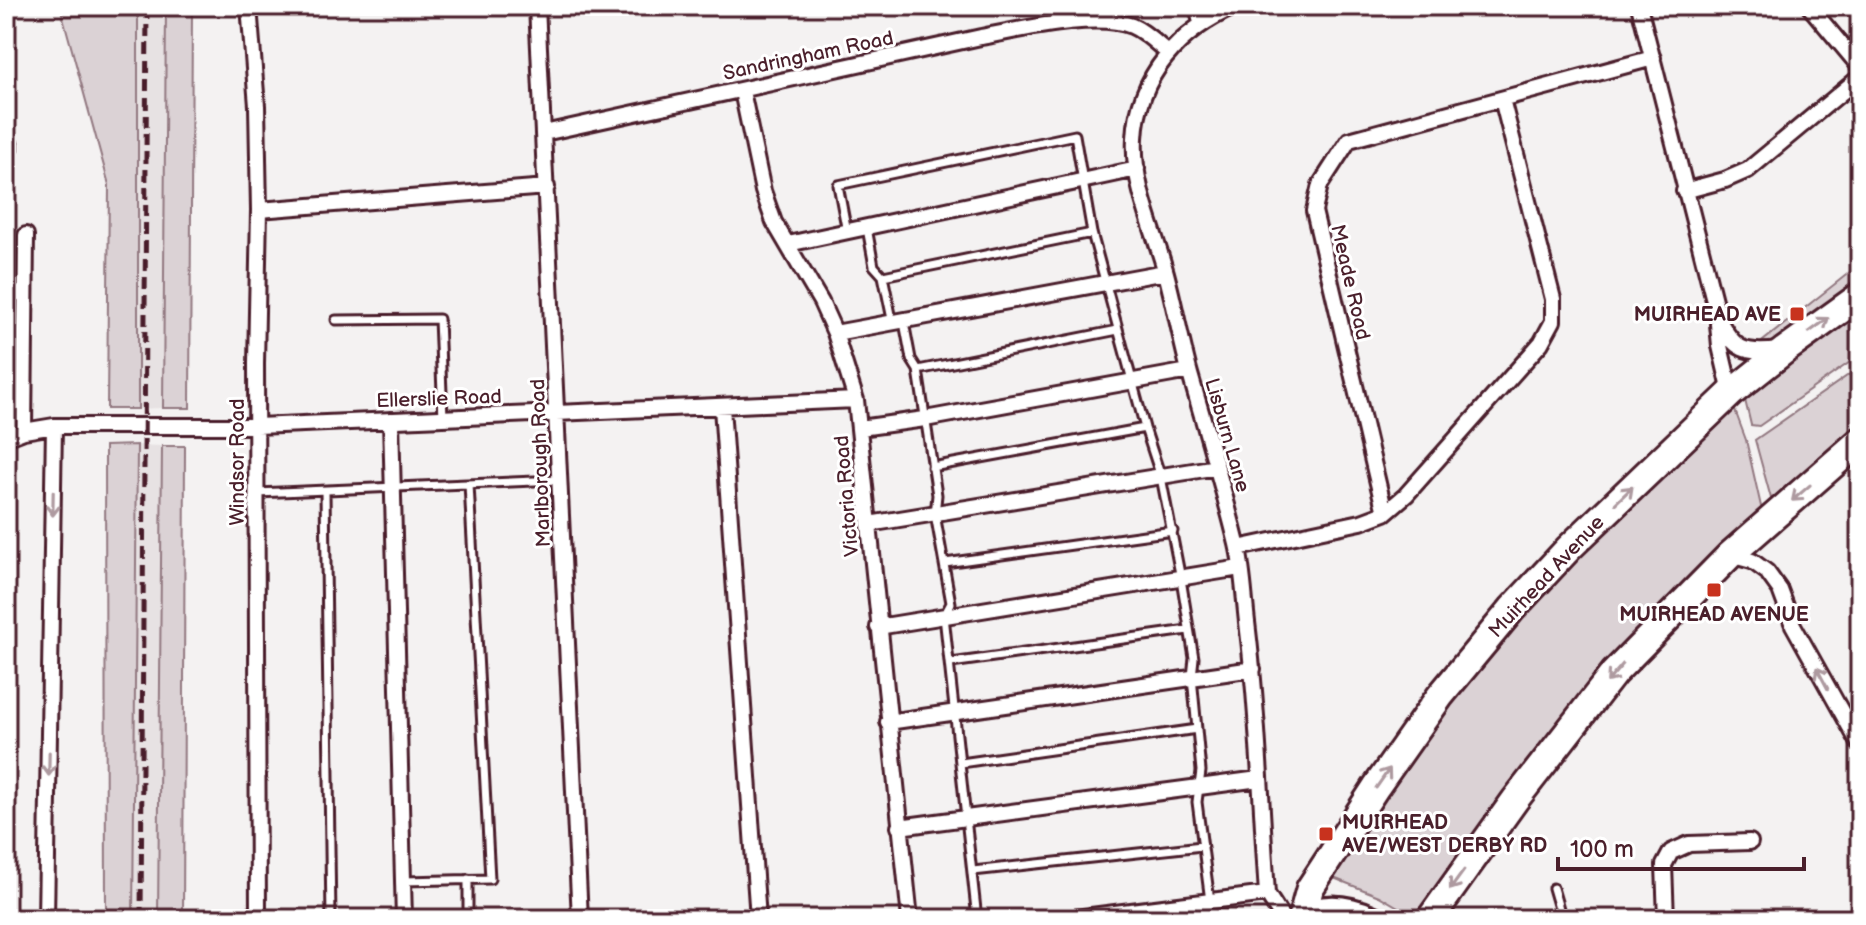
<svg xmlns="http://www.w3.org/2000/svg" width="1866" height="925" font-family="'Balsamiq Sans',sans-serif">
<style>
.built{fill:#e7e2e3}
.green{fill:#dbd2d5;stroke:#927880;stroke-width:2}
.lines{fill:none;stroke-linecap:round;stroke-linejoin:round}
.lane-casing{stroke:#4a1f2b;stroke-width:13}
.street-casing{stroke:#4a1f2b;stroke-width:20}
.highway-casing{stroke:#4a1f2b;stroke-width:32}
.lane{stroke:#fff;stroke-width:7}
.street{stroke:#fff;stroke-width:14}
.highway{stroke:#fff;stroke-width:26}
.rail{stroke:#4a1f2b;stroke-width:5;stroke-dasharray:12 6;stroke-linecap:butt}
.oneway{stroke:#ae9aa0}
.poi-dot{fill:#c8321e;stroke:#fff;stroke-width:3}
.labels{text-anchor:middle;stroke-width:6;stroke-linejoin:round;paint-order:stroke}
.street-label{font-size:20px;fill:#4a1f2b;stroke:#fff}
.poi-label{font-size:20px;font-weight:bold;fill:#4a1f2b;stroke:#fff;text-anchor:end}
</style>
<rect width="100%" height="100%" fill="#f4f2f2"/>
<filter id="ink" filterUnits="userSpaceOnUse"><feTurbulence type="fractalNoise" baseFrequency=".0125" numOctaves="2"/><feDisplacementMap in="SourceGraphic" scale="16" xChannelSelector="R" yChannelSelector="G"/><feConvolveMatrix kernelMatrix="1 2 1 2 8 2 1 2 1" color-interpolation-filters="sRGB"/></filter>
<g filter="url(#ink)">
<path class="built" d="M138,6H166L163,408L138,409Z
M137,445L162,446L158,919H133Z"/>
<path class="green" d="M60,6H138V409H107L109,185Z
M166,6H192L190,408H163Z
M1860,264V280C1834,300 1790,342 1758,345Z
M1860,310V355L1759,426L1751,425L1744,396Z
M1860,367V426L1772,502L1755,440Z
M1733,405L1746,440L1762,511L1417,918L1379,896L1331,877L1412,751L1528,606Z
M137,445L133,919H106L105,446Z
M162,446H185L183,919H158Z"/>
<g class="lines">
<g class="lane-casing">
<path id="lane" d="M867,228L874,266L883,276L893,324
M847,232L838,185L1075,135L1092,233L1145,428L1161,477L1181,579L1194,658L1192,677L1201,771L1197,802L1210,901
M883,276L1092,233
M336,320L439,319L443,418
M904,322L911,359L918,370L937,495L935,514L951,603L944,616L977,919
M918,370L1118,330
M932,467L1145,428
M325,492L331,919
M257,493L559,480
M945,563L1173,531
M951,663L1188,630
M961,763L1197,729
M973,871L1202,846
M404,881L490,879L469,484
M1553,888L1562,919
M468,919V879"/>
</g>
<g class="street-casing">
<path id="street" d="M249,6L257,106L259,210L256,364L258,919
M537,6L580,919
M1197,6L1201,23
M1236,6C1180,30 1138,75 1135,138C1132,184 1154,229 1166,273C1175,307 1181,341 1190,374C1206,430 1223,486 1237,544C1243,569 1244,596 1247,622C1258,712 1261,804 1267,894L1283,919
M1639,6L1719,320C1735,351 1745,354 1779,350
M1809,6L1860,67
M742,91L763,191L774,222L821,302L835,333L856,400L910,919
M6,133L10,147L6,148
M544,133L981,37C1020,30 1096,11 1132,26C1146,32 1157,44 1168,53
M1684,191L1725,180L1748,170L1860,77
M259,210L547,187
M788,244L1137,169
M6,293H25
M1718,324L1720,346L1731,393
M835,333L1165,272
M722,407L758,919
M391,420L404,919
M860,428L925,419L1189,371
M24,431L26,235
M6,438L24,431L54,426H257L856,400
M1385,513L1314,211L1320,185L1349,140L1653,58
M869,524L1217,467
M1238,548L1361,522L1385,513L1406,495L1541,343L1553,321V299L1502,99
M1730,555L1752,561L1767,572L1780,590L1793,625L1860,745
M878,627L1240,568
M888,722L1253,669
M899,827L1259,779
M46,919L54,426
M1067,919L1267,894
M1666,919L1664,865L1671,852L1689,844L1750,842"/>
</g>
<g class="highway-casing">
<path id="highway" d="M1302,917L1310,888L1376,787L1440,696L1512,609L1569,548L1731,393L1785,350L1860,296
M1300,919C1323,905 1347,908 1371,919
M1430,919L1515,800L1614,673L1730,555L1860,441"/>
</g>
<use href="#lane" class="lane"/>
<use href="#street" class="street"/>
<use href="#highway" class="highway"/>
<path class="rail" d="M141,919L147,6"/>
</g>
<defs><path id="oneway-shaft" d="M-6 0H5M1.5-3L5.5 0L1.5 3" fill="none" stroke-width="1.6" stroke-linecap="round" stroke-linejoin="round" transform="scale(2)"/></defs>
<g class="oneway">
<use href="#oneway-shaft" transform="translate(1819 325) rotate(-36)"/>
<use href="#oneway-shaft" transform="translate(1801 493) rotate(139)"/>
<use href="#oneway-shaft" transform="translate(1624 495) rotate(-44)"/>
<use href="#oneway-shaft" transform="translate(53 504) rotate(91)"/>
<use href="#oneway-shaft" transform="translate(1615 673) rotate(131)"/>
<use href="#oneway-shaft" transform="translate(1822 678) rotate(-118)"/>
<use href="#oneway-shaft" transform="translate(49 764) rotate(91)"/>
<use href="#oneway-shaft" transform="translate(1383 778) rotate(-55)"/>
<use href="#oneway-shaft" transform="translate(1457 880) rotate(126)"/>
</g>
</g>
<g class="poi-dot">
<rect x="1789" y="306" width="16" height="16" rx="4"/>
<rect x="1706" y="582" width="16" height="16" rx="4"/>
<rect x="1318" y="826" width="16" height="16" rx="4"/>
</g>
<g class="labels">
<g class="street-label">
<text transform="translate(808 55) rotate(-12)" y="7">Sandringham Road</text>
<text transform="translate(1351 282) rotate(77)" y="7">Meade Road</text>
<text transform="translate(439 398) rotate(-2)" y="7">Ellerslie Road</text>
<text transform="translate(1228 435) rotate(74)" y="7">Lisburn Lane</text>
<text transform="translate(237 462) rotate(-90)" y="7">Windsor Road</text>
<text transform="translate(540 463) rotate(-92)" y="7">Marlborough Road</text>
<text transform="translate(846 496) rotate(-95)" y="7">Victoria Road</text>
<text transform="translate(1546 576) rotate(-47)" y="7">Muirhead Avenue</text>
</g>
<g class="poi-label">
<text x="1781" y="321">MUIRHEAD AVE</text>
<text x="1714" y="621" text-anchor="middle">MUIRHEAD AVENUE</text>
<text x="1342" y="829" text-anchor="start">MUIRHEAD<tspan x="1342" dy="23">AVE/WEST DERBY RD</tspan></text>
</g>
</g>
<rect width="1866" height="925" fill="none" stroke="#fff" stroke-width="32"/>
<rect x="16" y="16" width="1834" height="893" fill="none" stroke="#4a1f2b" stroke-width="3" filter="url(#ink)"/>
<path d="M1558 857v12h246v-12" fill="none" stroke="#4a1f2b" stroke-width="4"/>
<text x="1570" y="857" font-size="24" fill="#4a1f2b" stroke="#ffffff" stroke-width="6" paint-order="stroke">100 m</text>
</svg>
